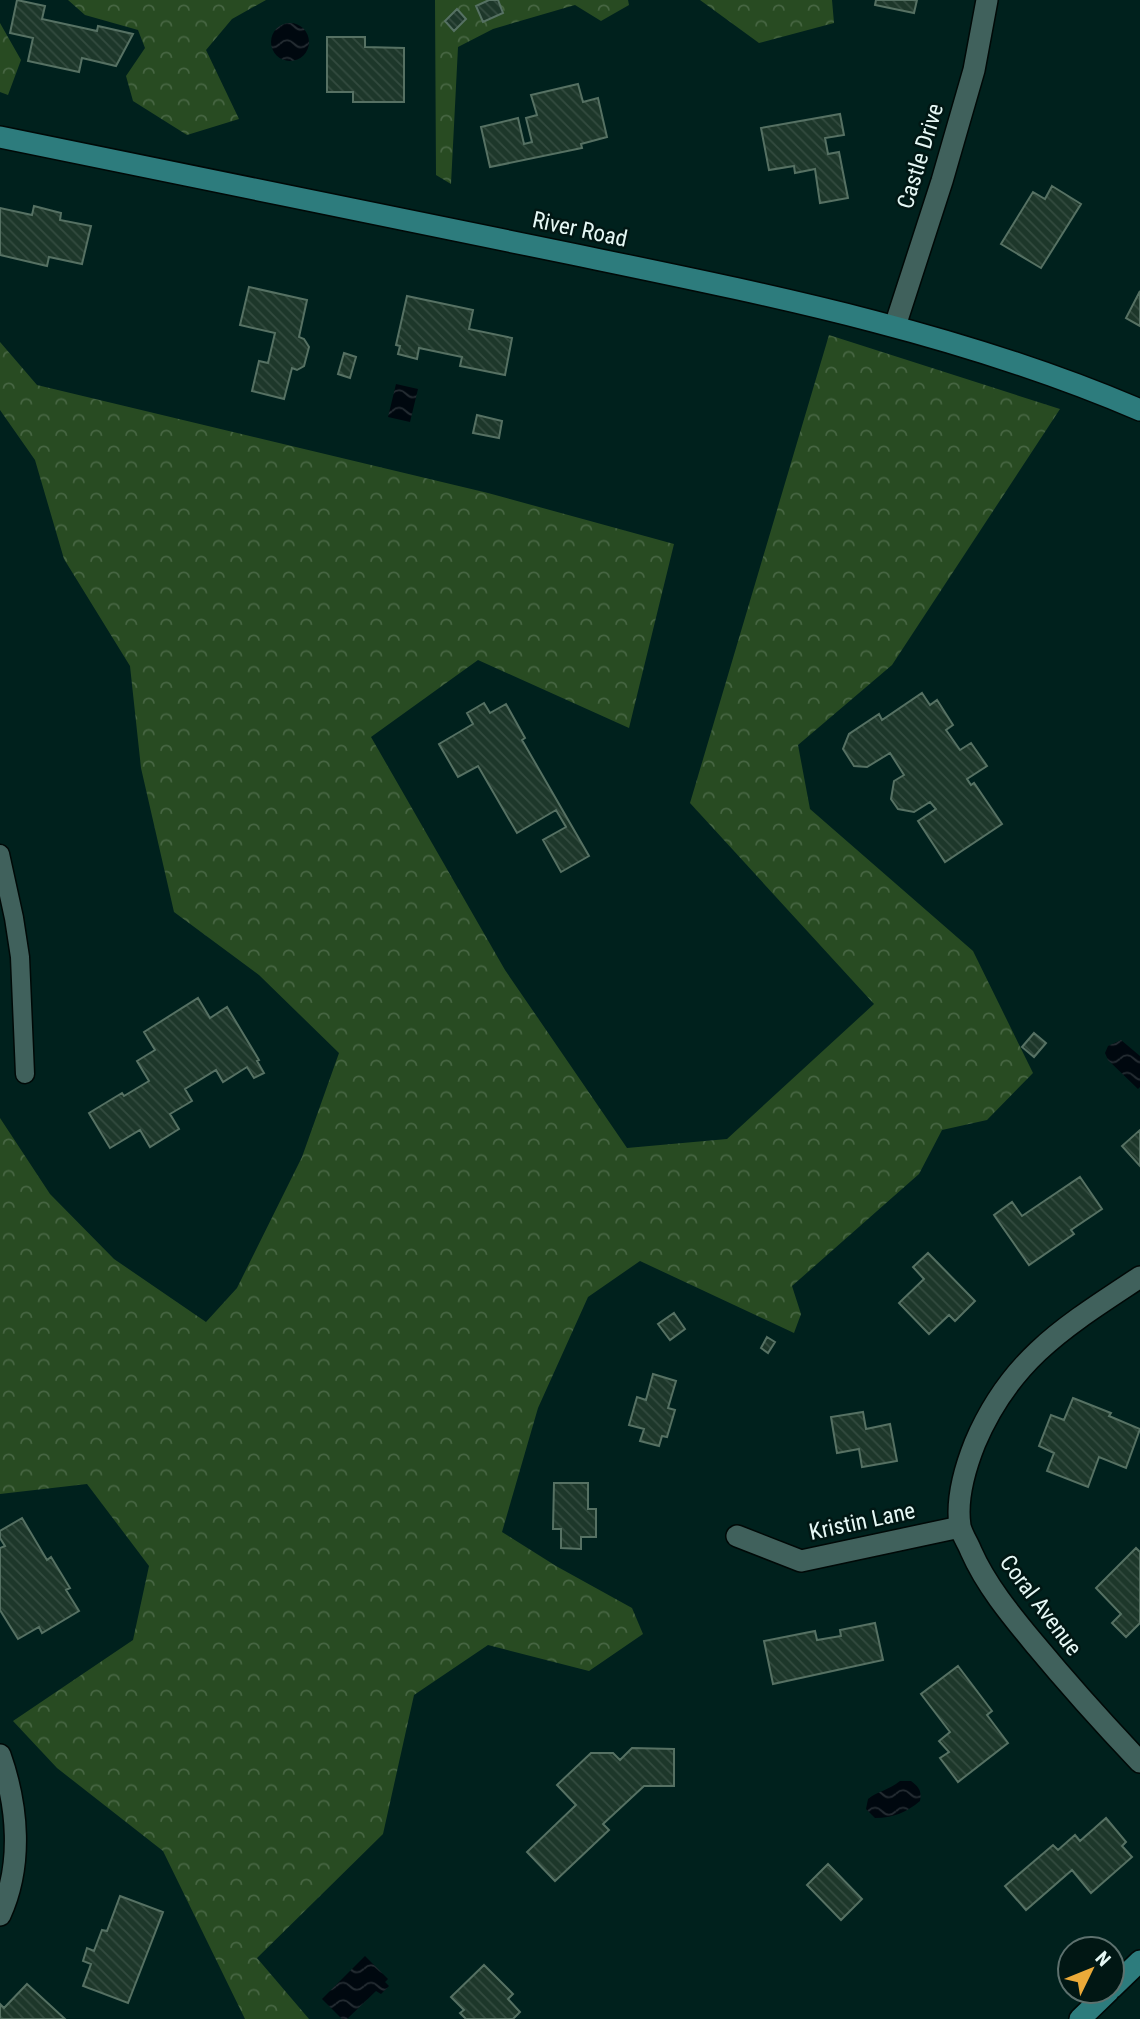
<svg xmlns="http://www.w3.org/2000/svg" width="1140" height="2019" viewBox="0 0 1140 2019" font-family="'Roboto Condensed',sans-serif">
	<style>
		.forest { fill: url(#forest-crowns) }
		.water { fill: url(#water-waves) }
		.building { fill: url(#building-back-hatch); stroke: #567163; stroke-width: 2 }
		.lines { fill: none; stroke-linecap: round; stroke-linejoin: round }
		.lane-casing { stroke: #000907; stroke-width: 21 }
		.street-casing { stroke: #000907; stroke-width: 24 }
		.secondary-casing { stroke: #000907; stroke-width: 24 }
		.lane { stroke: #40615c; stroke-width: 18 }
		.street { stroke: #40615c; stroke-width: 21 }
		.secondary { stroke: #2d7c7d; stroke-width: 21 }
		.labels { text-anchor: middle; stroke-width: 5; stroke-linejoin: round; paint-order: stroke }
		.street-label { font-size: 23px; fill: #e6f8f5; stroke: #011714 }
	</style>
	<defs>
		<pattern id="forest-crowns" width="20" height="18" patternUnits="userSpaceOnUse" patternTransform="scale(1.75)"><rect width="20" height="18" fill="#284b22"/><path d="M2 6a3 3 0 1 1 6 0M12 15a3 3 0 1 1 6 0" fill="none" stroke="#476643"/></pattern>
		<pattern id="water-waves" width="16" height="10" patternUnits="userSpaceOnUse" patternTransform="scale(1.75)"><rect width="16" height="10" fill="#00080f"/><path d="M0 5q4-4 8 0t8 0" fill="none" stroke="#252d33"/></pattern>
		<pattern id="building-back-hatch" width="6" height="6" patternUnits="userSpaceOnUse" patternTransform="scale(1.75)"><rect width="6" height="6" fill="#1d372a"/><path d="M-1 5l2 2M0 0l6 6M5-1l2 2" fill="none" stroke="#334b3f"/></pattern>
	</defs>
	<rect width="100%" height="100%" fill="#00211d"/>
	<path class="forest" d="M 68,0 L 266,0 L 232,19 L 206,50 L 239,119 L 187,135 L 133,101 L 126,76 L 145,48 L 138,30 L 85,15 Z
		M 435,0 L 628,0 L 629,5 L 601,21 L 575,5 L 493,29 L 458,47 L 451,184 L 436,175 Z
		M 700,0 L 832,0 L 834,23 L 759,43 Z
		M 0,23 L 21,60 L 8,95 L 0,92 Z
		M 829,335 L 1060,409 L 892,665 L 798,745 L 810,809 L 973,951 L 1033,1073 L 987,1120 L 942,1130 L 919,1174 L 792,1286 L 801,1314 L 794,1333 L 640,1261 L 588,1297 L 538,1408 L 502,1532 L 556,1566 L 632,1608 L 643,1634 L 589,1671 L 488,1645 L 414,1695 L 383,1834 L 257,1958 L 309,2019 L 245,2019 L 163,1851 L 57,1768 L 13,1721 L 133,1640 L 149,1566 L 87,1484 L 0,1494 L 0,1118 L 50,1194 L 114,1259 L 206,1322 L 237,1288 L 302,1157 L 339,1053 L 259,975 L 174,912 L 141,768 L 130,666 L 64,559 L 35,460 L 0,410 L 0,342 L 37,385 L 488,493 L 674,544 L 629,728 L 478,660 L 371,737 L 505,970 L 627,1148 L 727,1139 L 874,1004 L 690,803 Z"/>
	<path class="water" d="M271 42a19 19 0 1 1 38 0a19 19 0 1 1-38 0Z
		M 396,384 L 418,389 L 410,422 L 388,417 Z
		M 1121,1040 L 1140,1056 L 1140,1087 L 1138,1089 L 1108,1060 L 1105,1053 L 1108,1046 Z
		M 900,1781 L 911,1781 C 919,1787 922,1791 920,1801 C 907,1812 893,1818 875,1818 L 866,1809 L 868,1799 C 878,1791 889,1790 900,1781 Z
		M 365,1956 L 388,1979 L 385,1982 L 389,1986 L 381,1994 L 376,1991 L 347,2019 L 342,2019 L 322,1999 Z"/>
	<path class="building" d="M 17,0 L 45,6 L 42,19 L 97,31 L 98,26 L 133,34 L 116,66 L 82,58 L 79,72 L 28,61 L 33,38 L 10,33 Z
		M 489,0 L 498,0 L 503,13 L 483,22 L 476,6 Z
		M 876,0 L 917,0 L 914,13 L 875,5 Z
		M 457,9 L 466,19 L 454,31 L 445,21 Z
		M 327,37 L 365,37 L 365,47 L 404,48 L 404,102 L 353,102 L 353,92 L 327,92 Z
		M 578,84 L 583,102 L 598,98 L 607,137 L 581,144 L 582,148 L 490,167 L 481,127 L 518,118 L 524,144 L 532,142 L 526,118 L 537,115 L 531,95 Z
		M 840,114 L 844,135 L 825,138 L 828,154 L 839,152 L 848,198 L 820,203 L 815,169 L 795,173 L 794,166 L 769,170 L 761,128 Z
		M 1052,186 L 1081,204 L 1041,268 L 1001,244 L 1033,192 L 1045,199 Z
		M 34,206 L 61,213 L 60,220 L 91,226 L 82,264 L 49,257 L 47,266 L 0,255 L 0,208 L 32,215 Z
		M 249,287 L 307,300 L 299,337 L 304,339 L 309,347 L 304,366 L 297,370 L 292,368 L 284,399 L 252,391 L 259,361 L 268,363 L 275,333 L 240,325 Z
		M 1140,291 L 1140,326 L 1126,318 Z
		M 407,296 L 473,310 L 469,329 L 512,338 L 505,375 L 460,366 L 462,357 L 419,348 L 417,359 L 398,354 L 400,346 L 396,345 Z
		M 344,353 L 356,357 L 350,378 L 338,374 Z
		M 477,415 L 502,421 L 499,438 L 473,433 Z
		M 922,693 L 930,705 L 937,700 L 953,725 L 946,730 L 960,750 L 971,743 L 987,766 L 967,779 L 971,785 L 974,783 L 1002,824 L 945,862 L 918,821 L 936,809 L 930,802 L 914,812 L 898,809 L 891,799 L 894,781 L 904,775 L 890,753 L 867,767 L 854,766 L 843,749 L 849,734 L 879,714 L 882,720 Z
		M 484,703 L 490,713 L 506,704 L 525,738 L 522,740 L 589,856 L 561,872 L 543,840 L 566,827 L 556,810 L 517,833 L 478,766 L 458,777 L 439,744 L 473,724 L 467,713 Z
		M 198,998 L 210,1018 L 227,1007 L 259,1060 L 257,1061 L 264,1073 L 254,1078 L 247,1067 L 223,1082 L 216,1070 L 185,1089 L 192,1101 L 170,1114 L 179,1129 L 150,1147 L 140,1130 L 110,1148 L 89,1113 L 122,1093 L 124,1096 L 149,1081 L 137,1061 L 155,1050 L 144,1032 Z
		M 1034,1033 L 1046,1043 L 1034,1057 L 1022,1047 Z
		M 1140,1130 L 1140,1166 L 1122,1146 Z
		M 1080,1177 L 1102,1209 L 1071,1230 L 1074,1234 L 1029,1265 L 994,1215 L 1012,1202 L 1022,1216 Z
		M 928,1253 L 975,1301 L 955,1321 L 949,1315 L 929,1334 L 899,1303 L 924,1279 L 913,1267 Z
		M 674,1313 L 685,1329 L 670,1340 L 658,1324 Z
		M 767,1337 L 775,1342 L 768,1353 L 761,1348 Z
		M 653,1374 L 676,1381 L 668,1408 L 675,1410 L 667,1437 L 662,1436 L 659,1446 L 640,1441 L 644,1429 L 629,1425 L 637,1397 L 646,1400 Z
		M 1073,1398 L 1111,1413 L 1109,1416 L 1140,1429 L 1126,1468 L 1099,1457 L 1088,1487 L 1047,1471 L 1054,1453 L 1039,1446 L 1051,1415 L 1064,1420 Z
		M 863,1412 L 866,1429 L 890,1424 L 897,1461 L 862,1467 L 859,1449 L 837,1453 L 831,1417 Z
		M 554,1483 L 588,1483 L 588,1509 L 596,1509 L 596,1537 L 581,1537 L 581,1549 L 561,1548 L 561,1529 L 553,1529 Z
		M 22,1518 L 47,1560 L 51,1557 L 70,1588 L 66,1590 L 79,1611 L 42,1633 L 39,1627 L 18,1639 L 0,1610 L 0,1548 L 5,1546 L 0,1538 L 0,1531 Z
		M 1136,1548 L 1140,1552 L 1140,1623 L 1126,1637 L 1112,1623 L 1121,1614 L 1096,1588 Z
		M 875,1623 L 883,1660 L 773,1684 L 764,1641 L 815,1631 L 817,1640 L 841,1636 L 840,1630 Z
		M 958,1666 L 992,1711 L 987,1715 L 1008,1743 L 958,1782 L 940,1758 L 949,1752 L 939,1741 L 950,1732 L 921,1694 Z
		M 632,1748 L 674,1749 L 674,1786 L 644,1786 L 603,1824 L 609,1830 L 555,1881 L 527,1852 L 576,1805 L 557,1785 L 591,1753 L 613,1753 L 620,1760 Z
		M 1106,1818 L 1126,1842 L 1122,1846 L 1132,1857 L 1091,1893 L 1072,1870 L 1026,1910 L 1005,1886 L 1053,1845 L 1058,1850 L 1075,1835 L 1080,1841 Z
		M 828,1864 L 862,1899 L 841,1920 L 807,1885 Z
		M 120,1896 L 163,1912 L 128,2003 L 83,1986 L 91,1964 L 83,1961 L 87,1948 L 94,1951 L 102,1930 L 107,1931 Z
		M 484,1965 L 513,1994 L 508,1999 L 520,2012 L 513,2019 L 466,2019 L 460,2013 L 464,2010 L 451,1997 Z
		M 27,1984 L 65,2019 L 0,2019 L 0,2004 L 4,2008 Z"/>
	<g class="lines">
		<defs>
			<path id="lane" d="M 0,854 L 14,918 L 20,957 L 25,1074"/>
			<path id="street" d="M 895,326 L 942,181 L 974,70 L 987,0
				M 1140,1277 C 1066,1326 1011,1358 975,1443 C 965,1468 956,1499 960,1526 C 962,1535 968,1543 971,1551 C 986,1585 1010,1614 1034,1643 C 1068,1684 1103,1723 1140,1762
				M 737,1536 L 801,1561 L 960,1527
				M 0,1755 C 18,1806 23,1865 0,1915"/>
			<path id="secondary" d="M 0,137 C 191,176 381,215 572,254 C 765,294 958,332 1140,410
				M 1112,1988 L 1140,1961
				M 1080,2019 L 1109,1991"/>
		</defs>
		<use href="#lane" class="lane-casing"/>
		<use href="#street" class="street-casing"/>
		<use href="#secondary" class="secondary-casing"/>
		<use href="#lane" class="lane"/>
		<use href="#street" class="street"/>
		<use href="#secondary" class="secondary"/>
	</g>
	<g class="labels">
		<g class="street-label">
			<text transform="translate(920 156) rotate(-73)" y="8">Castle Drive</text>
			<text transform="translate(580 229) rotate(12)" y="8">River Road</text>
			<text transform="translate(862 1521) rotate(-12)" y="8">Kristin Lane</text>
			<text transform="translate(1041 1605) rotate(53)" y="8">Coral Avenue</text>
		</g>
	</g>
	<g transform="translate(1091 1970) rotate(47)"><circle r="33" fill="#011714" stroke="#5d716e" stroke-width="2"/>
	<path d="M0-5L12 26L0 18L-12 26Z" fill="#ebaa39"/>
	<text y="-10" font-size="19" font-weight="bold" text-anchor="middle" fill="#e6f8f5">N</text>
	</g>
</svg>
